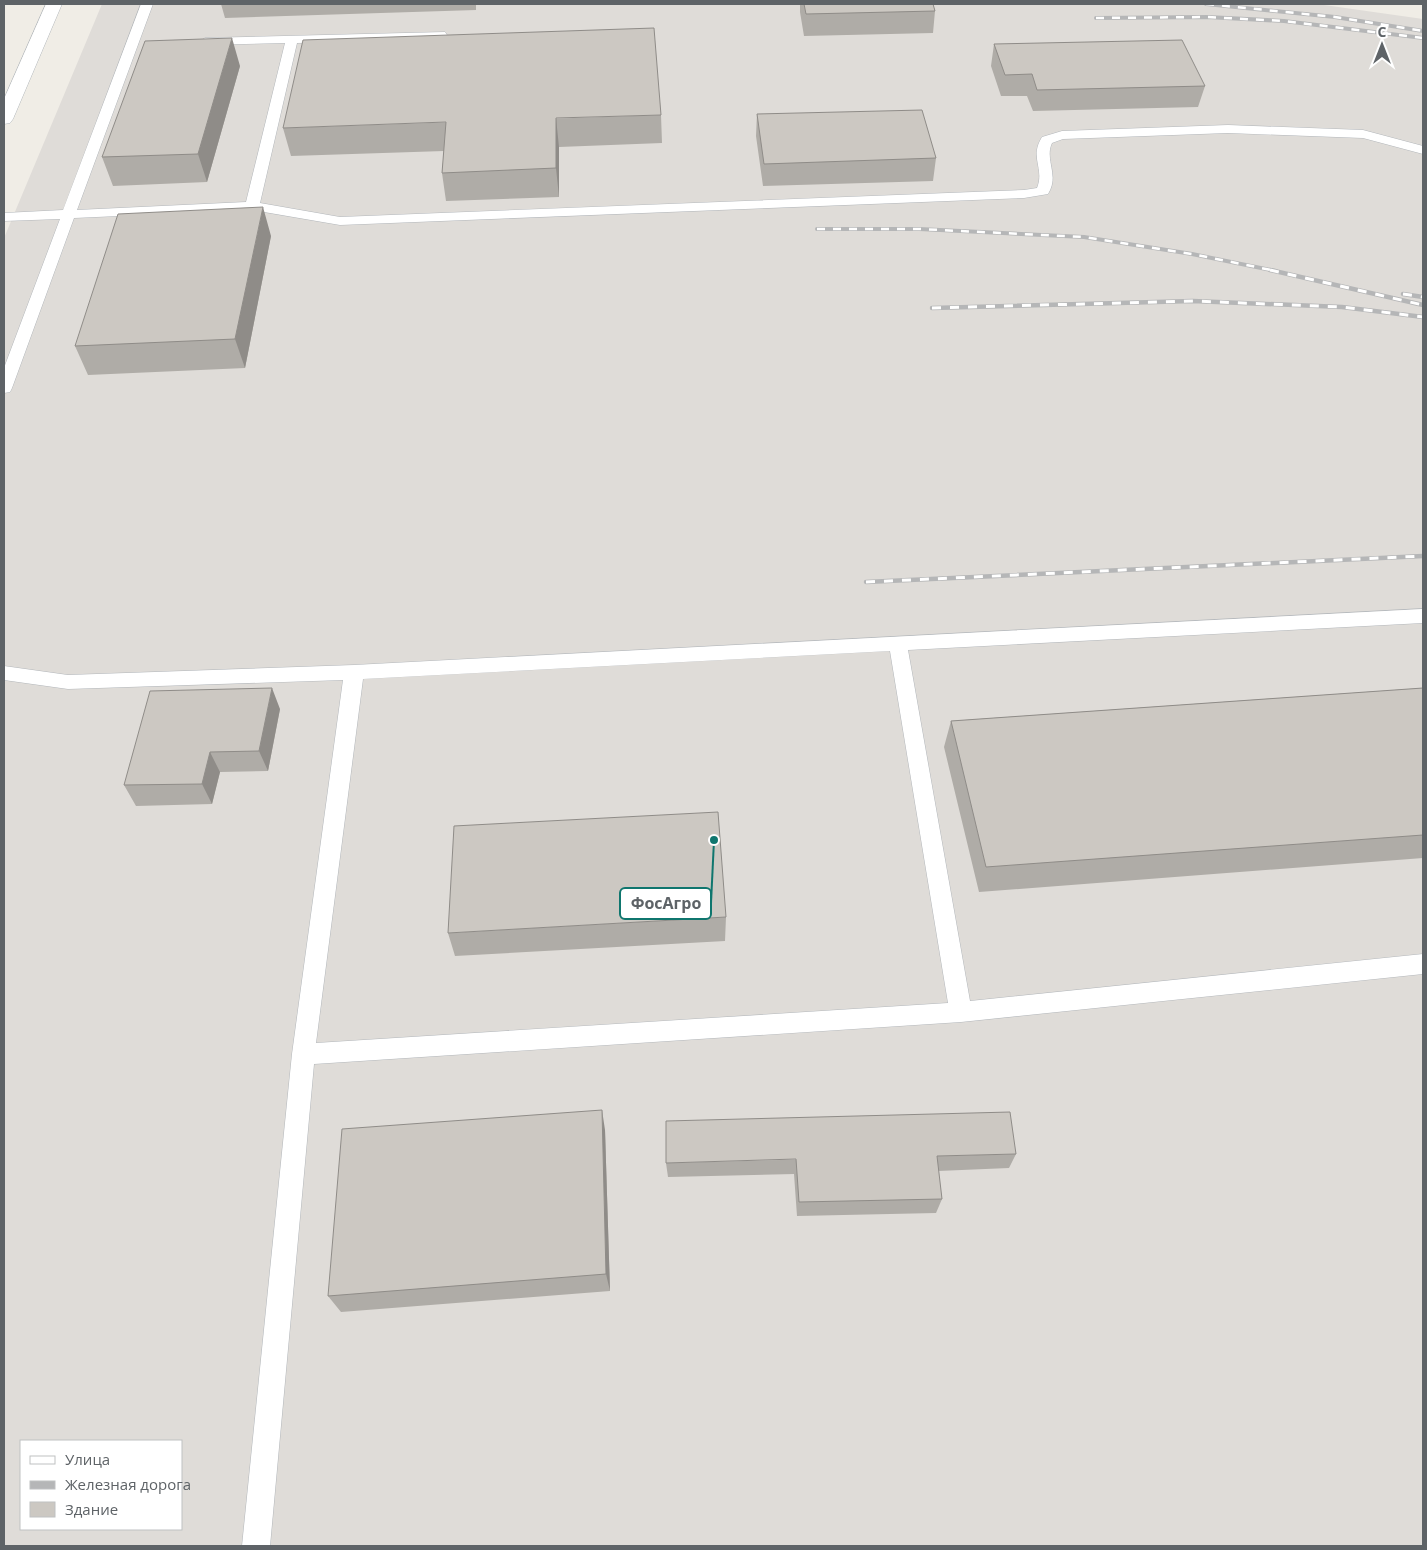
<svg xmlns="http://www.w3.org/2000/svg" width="1427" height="1550" viewBox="0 0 1427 1550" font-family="'Open Sans',sans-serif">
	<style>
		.industrial { fill: #dfdcd8; fill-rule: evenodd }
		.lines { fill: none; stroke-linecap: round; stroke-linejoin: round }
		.service-casing { stroke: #b3b7bb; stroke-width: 1 }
		.secondary-casing { stroke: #b2b7bb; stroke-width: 1 }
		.service { fill: #fff; fill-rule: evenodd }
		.secondary { fill: #fff; fill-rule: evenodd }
		.rail-far1-casing { stroke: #b5b6b7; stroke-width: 4 }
		.rail-casing { stroke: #b5b6b7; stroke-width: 4.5 }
		.rail-far1 { stroke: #fff; stroke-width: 2.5; stroke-dasharray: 8; stroke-linecap: butt }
		.rail { stroke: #fff; stroke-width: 3; stroke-dasharray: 9; stroke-linecap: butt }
		.wall { fill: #afaca7 }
		.shaded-wall { fill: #8f8c88 }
		.building { fill: #ccc8c2; stroke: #8f8c88 }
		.leader { fill: none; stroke: #0f766e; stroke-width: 2 }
		.callout-dot { fill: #0f766e; stroke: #fff; stroke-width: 2 }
		.callout { fill: #fff; stroke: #0f766e; stroke-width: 2 }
		.callout-label { font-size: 16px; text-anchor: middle; font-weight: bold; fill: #5e6367 }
	</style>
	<rect width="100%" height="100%" fill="#f0ede6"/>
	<path class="industrial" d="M 102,4 L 1317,4 L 1423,19 L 1423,1546 L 4,1546 L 4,238 ZM 21,1441 L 181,1441 L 181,1529 L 21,1529 Z"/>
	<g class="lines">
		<defs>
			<path id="service" d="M 141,4 L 153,4 L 77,210 L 246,202 L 285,43 L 201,45 L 199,42 L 205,38 L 445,32 L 447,35 L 445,38 L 441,39 L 297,43 L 260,203 L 340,217 L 1024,190 L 1037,188 C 1045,168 1029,158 1042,137 L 1062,131 L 1228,125 L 1363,130 L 1423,146 L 1423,154 L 1363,138 L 1228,133 L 1063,139 L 1052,143 C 1044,160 1060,175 1048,194 L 1024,198 L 340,225 L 252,210 L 74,218 L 12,388 L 10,392 L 4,393 L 4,368 L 60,219 L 4,221 L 4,213 L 63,210 Z
				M 1423,609 L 1423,623 L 908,650 L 970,1001 L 1423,954 L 1423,974 L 961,1022 L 314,1064 L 270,1546 L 242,1546 L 292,1054 L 343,680 L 68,689 L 4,680 L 4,666 L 68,675 L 354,665 ZM 890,651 L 948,1003 L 316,1043 L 363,679 Z"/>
			<path id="secondary" d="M 46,4 L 62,4 L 13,119 L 10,123 L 4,124 L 4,99 Z"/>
		</defs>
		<use href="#service" class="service-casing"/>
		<use href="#secondary" class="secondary-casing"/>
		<use href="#service" class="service"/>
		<use href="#secondary" class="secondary"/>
		<defs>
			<path id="rail-far1" d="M 1206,4 L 1335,17 L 1423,31
				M 1096,18 L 1207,17 L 1284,21 L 1423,38
				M 817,229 L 919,229 L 1084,237 L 1192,254 L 1276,271"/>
			<path id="rail" d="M 1270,270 L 1423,305
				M 1403,294 L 1423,297
				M 932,308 L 1193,301 L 1342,307 L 1423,317
				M 866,582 L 1423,556"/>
		</defs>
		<use href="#rail-far1" class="rail-far1-casing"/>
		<use href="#rail" class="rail-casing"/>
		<use href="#rail-far1" class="rail-far1"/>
		<use href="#rail" class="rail"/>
	</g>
	<path class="wall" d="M 221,4 L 476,4 L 476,10 L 225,18 Z
		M 800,4 L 933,4 L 935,11 L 933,33 L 804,36 L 800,12 Z
		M 994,44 L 1205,86 L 1198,107 L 1033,111 L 1027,96 L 1001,96 L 991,66 Z
		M 240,66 L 207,182 L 113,186 L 102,157 Z
		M 757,114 L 936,158 L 933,181 L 763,186 L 756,136 Z
		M 661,115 L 662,143 L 559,147 L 559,197 L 446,201 L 442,173 L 444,151 L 291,156 L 283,128 Z
		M 271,236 L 245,368 L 88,375 L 75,346 Z
		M 1423,688 L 1423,858 L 979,892 L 944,747 L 951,721 Z
		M 280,709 L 268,771 L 220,772 L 212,804 L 136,806 L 124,785 Z
		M 726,917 L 725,941 L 455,956 L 448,933 Z
		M 605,1130 L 610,1291 L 341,1312 L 328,1296 Z
		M 1016,1154 L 1009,1168 L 938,1171 L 942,1199 L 936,1213 L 797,1216 L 794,1174 L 668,1177 L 666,1163 Z"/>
	<path class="shaded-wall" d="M 232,38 L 240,66 L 207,182 L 198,154 Z
		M 556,118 L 559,147 L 559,197 L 556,168 Z
		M 263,207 L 271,236 L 245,368 L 235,339 Z
		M 272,688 L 280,709 L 268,771 L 259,751 Z
		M 210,752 L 220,772 L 212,804 L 202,784 Z
		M 602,1110 L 605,1130 L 610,1291 L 606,1274 Z"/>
	<path class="building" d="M 804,4 L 933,4 L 935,11 L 806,14 Z
		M 654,28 L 661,115 L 556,118 L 556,168 L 442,173 L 446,122 L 283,128 L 303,40 Z
		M 232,38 L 198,154 L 102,157 L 145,41 Z
		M 1182,40 L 1205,86 L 1037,90 L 1032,74 L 1005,75 L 994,44 Z
		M 922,110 L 936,158 L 764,164 L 757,114 Z
		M 263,207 L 235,339 L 75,346 L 118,214 Z
		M 272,688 L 259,751 L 210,752 L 202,784 L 124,785 L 150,691 Z
		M 1423,688 L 1423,835 L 986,867 L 951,721 Z
		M 718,812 L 726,917 L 448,933 L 454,826 Z
		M 602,1110 L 606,1274 L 328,1296 L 342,1129 Z
		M 1010,1112 L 1016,1154 L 937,1156 L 942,1199 L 799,1202 L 796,1159 L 666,1163 L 666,1121 Z"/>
	<path class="leader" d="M714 840L711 903"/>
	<circle class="callout-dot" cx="714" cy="840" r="5"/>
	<rect class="callout" x="620" y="888" width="91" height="31" rx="5"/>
	<g class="callout-label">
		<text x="666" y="909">ФосАгро</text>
	</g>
	<rect width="1427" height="1550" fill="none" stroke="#5e6367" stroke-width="10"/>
	<rect x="20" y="1440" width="162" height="90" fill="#ffffff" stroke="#bfc1c2"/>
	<rect x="30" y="1456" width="25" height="8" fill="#ffffff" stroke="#bfc1c2"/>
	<text x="65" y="1465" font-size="15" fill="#5e6367">Улица</text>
	<rect x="30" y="1481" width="25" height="8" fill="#b5b6b7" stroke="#bfc1c2"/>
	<text x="65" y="1490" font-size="15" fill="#5e6367">Железная дорога</text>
	<rect x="30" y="1502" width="25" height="15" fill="#ccc8c2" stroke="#bfc1c2"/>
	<text x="65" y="1515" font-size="15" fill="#5e6367">Здание</text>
	<g transform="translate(1382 45)" stroke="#ffffff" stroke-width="4" paint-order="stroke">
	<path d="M0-4L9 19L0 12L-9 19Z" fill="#5e6367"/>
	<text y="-8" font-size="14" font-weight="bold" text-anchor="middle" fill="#5e6367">С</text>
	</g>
</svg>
